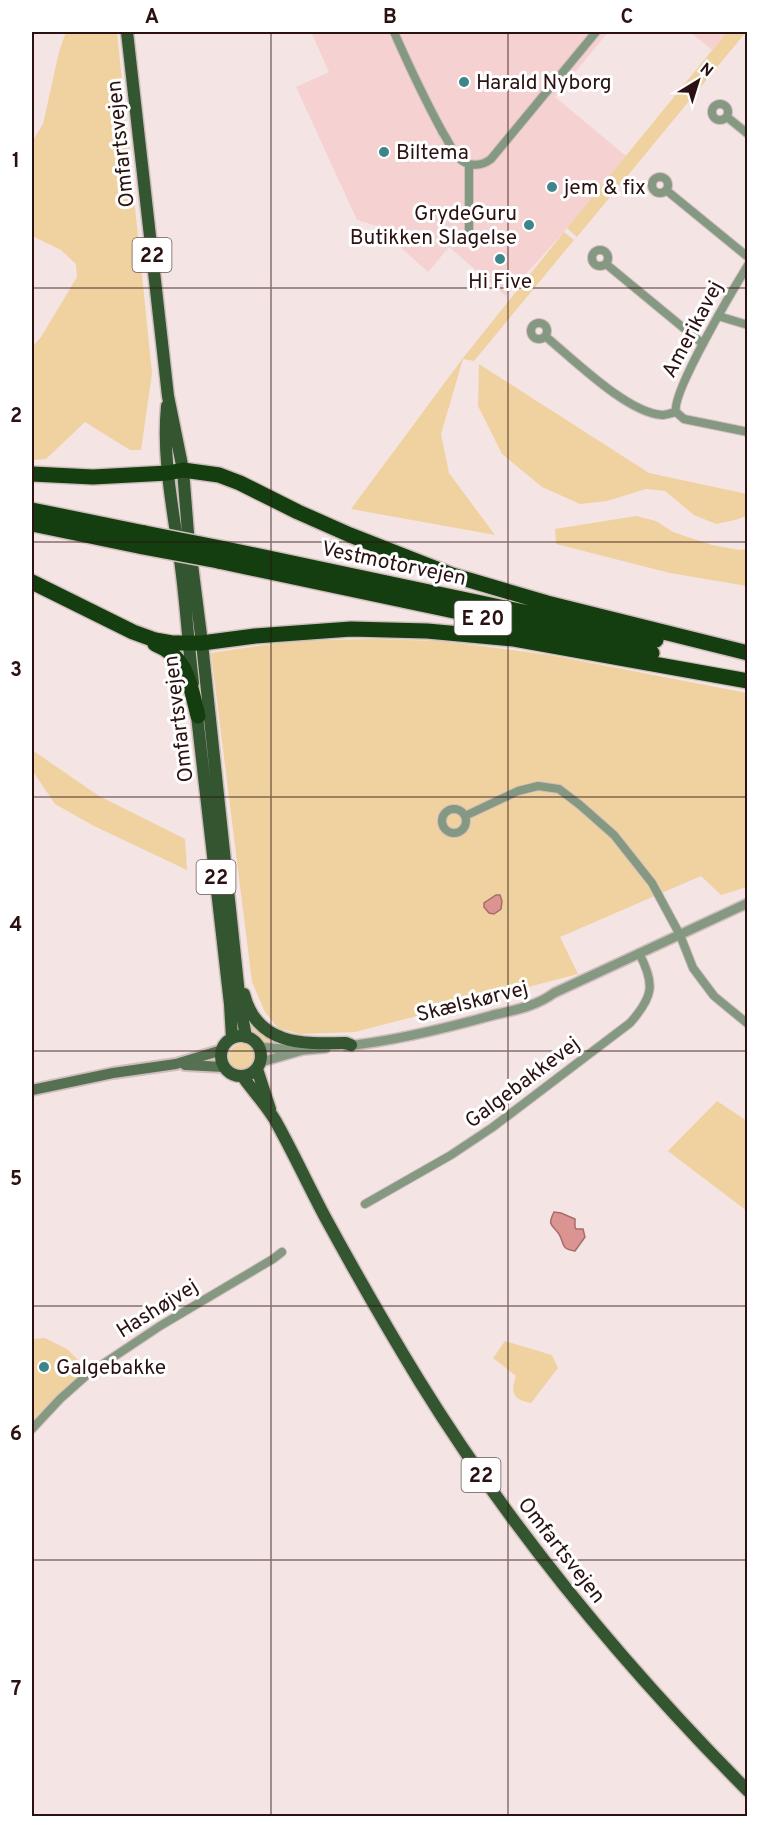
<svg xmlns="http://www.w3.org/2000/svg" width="779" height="1848" viewBox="0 0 779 1848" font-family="Overpass,sans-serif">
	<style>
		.built { fill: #f5d2d1 }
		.green { fill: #efd29f }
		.water { fill: #dc9492; stroke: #a76d6b; stroke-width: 1.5 }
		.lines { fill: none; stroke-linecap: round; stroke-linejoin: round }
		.minor-casing { stroke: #d0bebd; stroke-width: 10 }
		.tertiary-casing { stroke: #d0bebd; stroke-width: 12 }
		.secondary-casing { stroke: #d0bebd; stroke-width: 14 }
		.primary-casing { stroke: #d0bebd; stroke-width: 15 }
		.motorway-casing { stroke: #d0bebd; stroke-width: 18 }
		.minor { stroke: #849882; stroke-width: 8 }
		.tertiary { stroke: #849882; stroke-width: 9 }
		.secondary { stroke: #557151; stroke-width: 10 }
		.primary { stroke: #33552f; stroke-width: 12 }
		.motorway { stroke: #143e0f; stroke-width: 15 }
		.motorway-bridge-casing { stroke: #d0bebd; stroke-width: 18; stroke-linecap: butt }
		.motorway-bridge { stroke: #143e0f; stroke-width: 15 }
		.grid { fill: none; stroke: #2b1111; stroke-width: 1.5; stroke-opacity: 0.55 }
		.poi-dot { fill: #3d858a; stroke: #fff; stroke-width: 2 }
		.labels { text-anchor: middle; stroke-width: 6; stroke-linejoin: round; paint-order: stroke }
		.shield { fill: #fff; stroke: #6b5858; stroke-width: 1.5 }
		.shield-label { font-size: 20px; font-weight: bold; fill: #2b1111 }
		.poi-label { font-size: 21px; fill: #2b1111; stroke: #fff; text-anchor: start }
		.street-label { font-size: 21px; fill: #2b1111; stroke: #fff }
		.neatline { fill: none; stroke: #2b1111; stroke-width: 2 }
		.grid-label { font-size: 20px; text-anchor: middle; font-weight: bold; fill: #2b1111 }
	</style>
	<rect width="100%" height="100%" fill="#f4e4e3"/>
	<path class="built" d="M 314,32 L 608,32 L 555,97 L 626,156 L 564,232 L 506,296 L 449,247 L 428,272 L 377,226 L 357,220 L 296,87 L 329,72 L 312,34 Z
		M 690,32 L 727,32 L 712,50 Z"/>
	<path class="green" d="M 66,32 L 117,32 L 152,373 L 141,450 L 130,450 L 85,422 L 46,459 L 32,460 L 32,347 L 41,337 L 77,277 L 76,264 L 61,250 L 32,236 L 32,142 L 43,124 L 59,52 Z
		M 727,32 L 746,32 L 577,237 L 567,228 Z
		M 564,232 L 574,240 L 474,361 L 463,359 L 441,434 L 449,473 L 495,535 L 351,509 L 463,358 Z
		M 479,364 L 649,473 L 747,494 L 747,516 L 735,520 L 716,524 L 694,515 L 665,491 L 646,489 L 607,501 L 580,504 L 542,487 L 502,454 L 478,406 Z
		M 636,516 L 656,521 L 673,532 L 712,545 L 739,550 L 747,549 L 747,586 L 670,573 L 556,544 L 555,529 Z
		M 371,639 L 441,641 L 550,655 L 747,693 L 747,887 L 721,895 L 701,876 L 560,937 L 578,974 L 355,1032 L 300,1034 L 278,1028 L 265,1012 L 252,982 L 211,653 L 292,641 Z
		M 32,750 L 99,796 L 185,839 L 187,870 L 94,826 L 55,804 L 32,770 Z
		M 245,1007 L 288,1047 L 269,1046 L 251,1031 Z
		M229 1057a13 13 0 1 1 26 0a13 13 0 1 1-26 0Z
		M 717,1101 L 747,1121 L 747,1211 L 668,1151 Z
		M 45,1338 L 67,1349 L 88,1370 L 32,1424 L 32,1339 Z
		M 505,1341 L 552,1355 L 558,1368 L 531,1403 C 513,1400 510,1393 516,1376 L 493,1358 Z"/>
	<path class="water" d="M 496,895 L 500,895 L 502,901 L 501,909 L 494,914 L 489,913 L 484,907 L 484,903 Z
		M 554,1212 L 561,1213 L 575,1219 L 575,1227 L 576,1229 L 583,1229 L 585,1237 L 575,1251 C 560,1249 565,1244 559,1234 C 552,1224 547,1226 554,1212 Z"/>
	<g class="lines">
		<defs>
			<path id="minor" d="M 394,32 C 409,66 425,100 443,133 C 448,140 452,151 458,157 C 467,167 481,167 491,159 L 596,32
				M712 112a8 8 0 1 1 16 0a8 8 0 1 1-16 0Z
				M 727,117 L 748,134
				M 469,164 L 469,230
				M652 185a8 8 0 1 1 16 0a8 8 0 1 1-16 0Z
				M 666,190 L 748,257
				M592 258a8 8 0 1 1 16 0a8 8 0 1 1-16 0Z
				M 606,264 L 703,344
				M 718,316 L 748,325
				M531 331a8 8 0 1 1 16 0a8 8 0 1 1-16 0Z
				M 545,336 C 572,358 627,413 662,415 C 666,415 671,413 676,412
				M 676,412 C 671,393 734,288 748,265
				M 676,412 L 684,419 L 748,432
				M442 821a12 12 0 1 1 24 0a12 12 0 1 1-24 0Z
				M 465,816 L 518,791 L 538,786 L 559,789 L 580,805 L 614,835 L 652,883 L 680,935 L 693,968 L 714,996 L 748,1024
				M 365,1204 L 451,1155 L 493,1127 L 630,1023 C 654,996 655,984 639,953
				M 32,1429 L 60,1399 L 88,1374 L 160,1326 L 273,1259 L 282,1252"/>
			<path id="tertiary" d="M 346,1046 C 395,1041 443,1029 490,1016 C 514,1010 535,1007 554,993 L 748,903
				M 259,1047 L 295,1050
				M 261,1062 L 303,1050 L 326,1048"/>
			<path id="secondary" d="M 185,1065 L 224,1067
				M 32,1090 L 113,1073 L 176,1064 L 222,1050"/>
			<path id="primary" d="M 127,32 L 168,396 L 183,470 L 188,533 L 202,643 L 240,1004 L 246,1037
				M 167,406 C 162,458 173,509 180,560 C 186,601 188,643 193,683
				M 196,707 L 230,1004 L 232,1038
				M 244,994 C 257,1046 304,1044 346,1043 L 351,1045
				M221 1056a20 20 0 1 1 40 0a20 20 0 1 1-40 0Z
				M 257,1069 L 270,1109
				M 243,1077 C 253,1091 266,1105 275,1120 C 293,1152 308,1185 325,1217 C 355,1272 387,1328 420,1382 C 512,1531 624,1666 748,1791"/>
			<path id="motorway" d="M 32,474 L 93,477 L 168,473 L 183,470 L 219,475 L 240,483 L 298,512 L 350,535 L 452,575 L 547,603 L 748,653
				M 32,510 L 145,533
				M 32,524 L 143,547
				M 221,548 L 656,640
				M 218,561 L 652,653
				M 32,582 L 133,632 L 155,640 L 172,643 L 202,643 L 255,636 L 351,629 L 427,631 L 514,639 L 748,681
				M 155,644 C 188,657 190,685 198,716"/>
		</defs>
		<use href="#minor" class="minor-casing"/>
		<use href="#tertiary" class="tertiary-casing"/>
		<use href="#secondary" class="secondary-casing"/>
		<use href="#primary" class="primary-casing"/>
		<use href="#motorway" class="motorway-casing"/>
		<use href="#minor" class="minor"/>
		<use href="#tertiary" class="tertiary"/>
		<use href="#secondary" class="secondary"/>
		<use href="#primary" class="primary"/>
		<use href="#motorway" class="motorway"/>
		<defs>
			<path id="motorway-bridge" d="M 145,533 L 221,548
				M 143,547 L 218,561"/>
		</defs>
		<use href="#motorway-bridge" class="motorway-bridge-casing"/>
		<use href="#motorway-bridge" class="motorway-bridge"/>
	</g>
	<path class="grid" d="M 271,32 L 271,1816M 508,32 L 508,1816M 32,288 L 748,288M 32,542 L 748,542M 32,797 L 748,797M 32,1051 L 748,1051M 32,1306 L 748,1306M 32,1560 L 748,1560"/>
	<g class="poi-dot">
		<circle cx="464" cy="82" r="6"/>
		<circle cx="384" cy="152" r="6"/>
		<circle cx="552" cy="187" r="6"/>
		<circle cx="529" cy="225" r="6"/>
		<circle cx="500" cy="259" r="6"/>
		<circle cx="44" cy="1367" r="6"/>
	</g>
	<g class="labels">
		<g class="shield">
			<rect x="132.5" y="238" width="39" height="34" rx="4.5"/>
			<rect x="454.5" y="601" width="57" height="34" rx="4.5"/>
			<rect x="196.5" y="860" width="39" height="34" rx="4.5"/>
			<rect x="461.5" y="1458" width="39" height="34" rx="4.5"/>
		</g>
		<g class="shield-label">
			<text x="152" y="262">22</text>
			<text x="483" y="625">E 20</text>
			<text x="216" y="884">22</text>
			<text x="481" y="1482">22</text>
		</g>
		<g class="poi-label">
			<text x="476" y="89">Harald Nyborg</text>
			<text x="396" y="159">Biltema</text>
			<text x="564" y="194">jem &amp; fix</text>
			<text x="517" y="220" text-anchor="end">GrydeGuru<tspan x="517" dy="24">Butikken Slagelse</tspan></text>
			<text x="500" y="288" text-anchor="middle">Hi Five</text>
			<text x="56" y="1374">Galgebakke</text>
		</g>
		<g class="street-label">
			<text transform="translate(120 144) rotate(-96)" y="7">Omfartsvejen</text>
			<text transform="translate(692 329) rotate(-62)" y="7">Amerikavej</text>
			<text transform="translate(394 563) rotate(12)" y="7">Vestmotorvejen</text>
			<text transform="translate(178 719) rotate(-97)" y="7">Omfartsvejen</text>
			<text transform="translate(472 1001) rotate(-14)" y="7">Skælskørvej</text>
			<text transform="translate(522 1082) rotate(-37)" y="7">Galgebakkevej</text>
			<text transform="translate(157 1308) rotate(-32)" y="7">Hashøjvej</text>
			<text transform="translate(562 1550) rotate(52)" y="7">Omfartsvejen</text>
		</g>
	</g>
	<rect width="779" height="1848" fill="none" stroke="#ffffff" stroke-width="66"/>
	<g transform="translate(698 81) rotate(38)" stroke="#ffffff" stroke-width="4.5" paint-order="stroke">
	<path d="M0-4.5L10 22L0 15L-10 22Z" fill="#2b1111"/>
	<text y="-9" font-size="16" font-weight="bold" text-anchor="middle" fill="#2b1111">N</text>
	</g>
	<rect x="33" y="33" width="713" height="1782" class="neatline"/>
	<g class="grid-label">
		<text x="152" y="23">A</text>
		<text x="390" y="23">B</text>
		<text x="627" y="23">C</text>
		<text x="16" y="167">1</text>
		<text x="16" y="422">2</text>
		<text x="16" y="676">3</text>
		<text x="16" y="931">4</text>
		<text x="16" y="1185">5</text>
		<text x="16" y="1440">6</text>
		<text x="16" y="1695">7</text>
	</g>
</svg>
